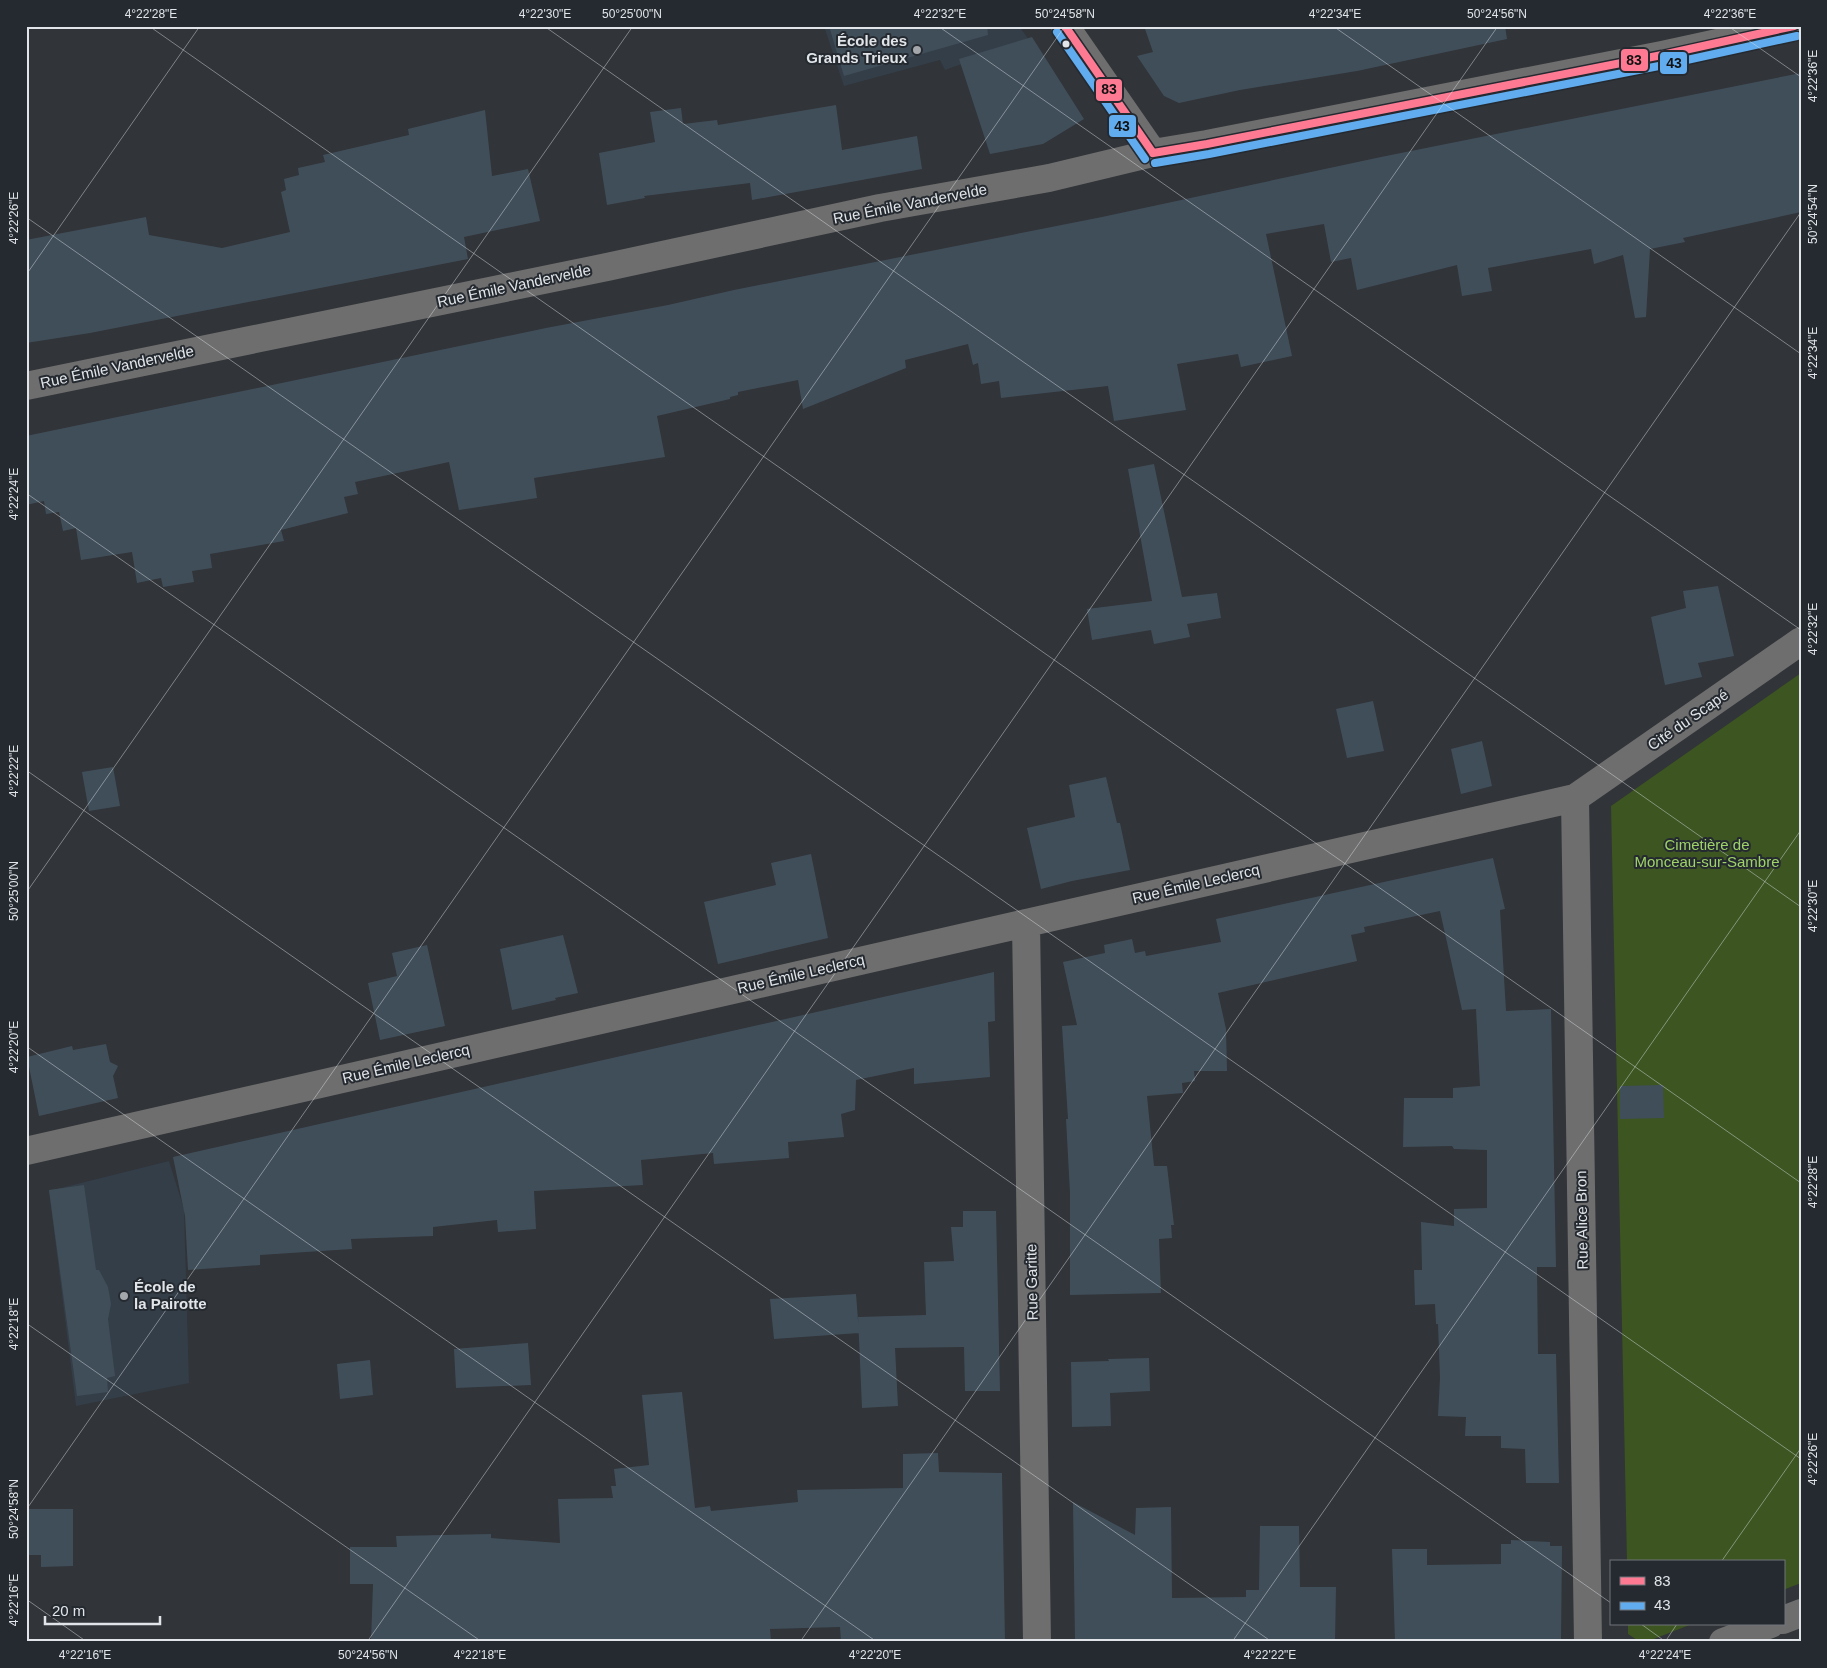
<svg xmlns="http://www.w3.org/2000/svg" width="1827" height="1668" viewBox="0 0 1827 1668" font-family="Arial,sans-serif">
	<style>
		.built { fill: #343e48 }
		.green { fill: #3c5521 }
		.building { fill: #404e5a }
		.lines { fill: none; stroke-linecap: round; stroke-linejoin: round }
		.minor { stroke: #6e6e6e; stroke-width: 28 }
		.bus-1-casing { stroke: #252a31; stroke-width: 11 }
		.bus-2-casing { stroke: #252a31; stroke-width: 11 }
		.bus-1 { stroke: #fe7a93; stroke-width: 8 }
		.bus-2 { stroke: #60acee; stroke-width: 8 }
		.ticks { fill: none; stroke: #e1e5e9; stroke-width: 1; stroke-opacity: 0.45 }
		.bus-dot { fill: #e1e5e9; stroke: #252a31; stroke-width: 2 }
		.poi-dot { fill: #a3a7ab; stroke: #252a31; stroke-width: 2 }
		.labels { text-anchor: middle; stroke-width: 4; stroke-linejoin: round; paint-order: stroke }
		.poi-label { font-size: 15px; font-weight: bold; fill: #e1e5e9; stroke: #252a31; text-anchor: end }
		.street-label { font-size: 15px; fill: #e1e5e9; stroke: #252a31 }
		.park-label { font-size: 15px; fill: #9fd367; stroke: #252a31 }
		.line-badge { stroke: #252a31; stroke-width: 2 }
		.pale-badge-label { font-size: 14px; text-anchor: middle; font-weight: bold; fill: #111 }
		.neatline { fill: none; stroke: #e1e5e9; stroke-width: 2 }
		.ticks-label { font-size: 12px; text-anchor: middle; fill: #e1e5e9 }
	</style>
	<rect width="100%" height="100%" fill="#313438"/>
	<path class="built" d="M 824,26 L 1019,26 L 1029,40 L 945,70 L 940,60 L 844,86 Z
		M 169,1161 L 184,1209 L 189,1383 L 76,1406 L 49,1191 Z"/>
	<path class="green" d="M 1801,673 L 1801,1583 L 1783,1590 L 1783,1562 L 1627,1562 L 1611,806 Z
		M 1628,1624 L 1692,1624 L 1646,1642 L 1640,1642 L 1628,1634 Z"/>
	<path class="building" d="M 829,26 L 987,26 L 988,35 L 844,76 Z
		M 1144,26 L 1505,26 L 1507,39 L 1357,71 L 1240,90 L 1179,103 L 1164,96 L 1137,56 L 1153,52 Z
		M 1032,37 L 1084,119 L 1043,144 L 990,154 L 959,59 Z
		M 1801,73 L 1801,212 L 1683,238 L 1685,242 L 1650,249 L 1646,317 L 1635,318 L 1623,255 L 1594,264 L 1591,249 L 1488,268 L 1492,291 L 1462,296 L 1457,265 L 1357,290 L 1351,258 L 1331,262 L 1324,224 L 1266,234 L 1292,356 L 1241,367 L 1238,354 L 1177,364 L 1186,410 L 1114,421 L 1108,386 L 1001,398 L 999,381 L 981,384 L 978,363 L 973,365 L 968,344 L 905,360 L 906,368 L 803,409 L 798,380 L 738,392 L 738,395 L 730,397 L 730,399 L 657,416 L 665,457 L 534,478 L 537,498 L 459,510 L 449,462 L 355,482 L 358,494 L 344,497 L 348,513 L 281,530 L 284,541 L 210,554 L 212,568 L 192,571 L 194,582 L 163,587 L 161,578 L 137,583 L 132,552 L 81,560 L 76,528 L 63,531 L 59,512 L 46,514 L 44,501 L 26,505 L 26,436 L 546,328 L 668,305 L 734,290 L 1102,217 L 1381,157 Z
		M 836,105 L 842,150 L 917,136 L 922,169 L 752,200 L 750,183 L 644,196 L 645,198 L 607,205 L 599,153 L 655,142 L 650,112 L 681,108 L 683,124 L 717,120 L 718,125 Z
		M 485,110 L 492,176 L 528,169 L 540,221 L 464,237 L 468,259 L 90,333 L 26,343 L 26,240 L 146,217 L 149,235 L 222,248 L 290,232 L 281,192 L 286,190 L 284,179 L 299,175 L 298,168 L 325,162 L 323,155 L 409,135 L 408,129 Z
		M 1154,464 L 1182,597 L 1217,593 L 1221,618 L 1187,624 L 1190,637 L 1154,644 L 1151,630 L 1092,640 L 1087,609 L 1152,601 L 1128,469 Z
		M 1718,586 L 1734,656 L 1698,663 L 1702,677 L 1665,685 L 1651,617 L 1686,608 L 1683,591 Z
		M 1373,701 L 1384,751 L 1347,758 L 1336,709 Z
		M 1482,741 L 1492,786 L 1461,794 L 1451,749 Z
		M 113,767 L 120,806 L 89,811 L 82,772 Z
		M 1106,777 L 1117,823 L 1120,823 L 1130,870 L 1072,881 L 1041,889 L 1027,828 L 1075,817 L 1069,785 Z
		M 811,854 L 828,938 L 718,964 L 704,902 L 776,885 L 771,863 Z
		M 1493,858 L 1505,909 L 1500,910 L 1506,1011 L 1551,1009 L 1556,1267 L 1537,1267 L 1538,1354 L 1556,1354 L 1559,1483 L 1526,1483 L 1525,1449 L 1501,1448 L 1501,1436 L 1465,1436 L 1466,1417 L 1438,1416 L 1440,1378 L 1438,1324 L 1436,1324 L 1435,1304 L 1415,1305 L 1414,1270 L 1422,1270 L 1421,1222 L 1454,1226 L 1454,1209 L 1487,1208 L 1487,1150 L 1454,1149 L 1452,1146 L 1403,1147 L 1404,1098 L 1453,1098 L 1453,1088 L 1480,1086 L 1476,1009 L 1462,1010 L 1440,911 L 1364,927 L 1365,932 L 1351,935 L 1357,961 L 1218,993 L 1226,1029 L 1227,1071 L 1194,1071 L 1195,1081 L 1182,1083 L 1183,1093 L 1147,1096 L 1154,1166 L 1167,1166 L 1174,1225 L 1171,1225 L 1172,1238 L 1159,1239 L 1161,1293 L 1070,1295 L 1070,1193 L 1066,1119 L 1068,1119 L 1062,1026 L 1077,1025 L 1063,962 L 1105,953 L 1104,945 L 1132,939 L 1135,953 L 1145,951 L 1146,956 L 1221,942 L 1216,919 Z
		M 563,935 L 578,993 L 555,998 L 556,1000 L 512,1010 L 500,949 Z
		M 427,945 L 445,1026 L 380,1040 L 368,983 L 397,976 L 392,953 Z
		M 994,972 L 995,1021 L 988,1022 L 990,1077 L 914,1084 L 914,1068 L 856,1080 L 855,1110 L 841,1114 L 844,1137 L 788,1142 L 789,1158 L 714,1164 L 713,1153 L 641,1160 L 643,1185 L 534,1191 L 536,1229 L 498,1232 L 497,1220 L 433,1227 L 433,1236 L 351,1239 L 352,1249 L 260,1255 L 260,1265 L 188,1270 L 185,1216 L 173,1157 Z
		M 106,1044 L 110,1062 L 118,1066 L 113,1076 L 118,1098 L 39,1116 L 27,1057 L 72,1046 L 73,1050 Z
		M 1663,1085 L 1664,1118 L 1620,1119 L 1620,1086 Z
		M 84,1185 L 96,1270 L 99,1270 L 108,1287 L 111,1304 L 108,1319 L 115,1376 L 107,1378 L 108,1392 L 77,1396 L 49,1190 Z
		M 963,1211 L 996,1211 L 1000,1391 L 965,1391 L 964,1347 L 895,1348 L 898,1406 L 862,1408 L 858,1317 L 926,1315 L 924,1262 L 954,1261 L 951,1227 L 963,1227 Z
		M 856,1294 L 859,1333 L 774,1339 L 770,1299 Z
		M 528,1343 L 531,1385 L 456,1388 L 454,1349 Z
		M 1149,1358 L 1150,1391 L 1110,1393 L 1111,1426 L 1072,1427 L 1071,1362 L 1109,1361 L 1108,1359 Z
		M 370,1360 L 373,1395 L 340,1399 L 337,1364 Z
		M 682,1392 L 695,1508 L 710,1506 L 711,1511 L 798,1502 L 797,1490 L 903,1488 L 903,1454 L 938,1453 L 939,1472 L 1002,1473 L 1005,1642 L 841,1642 L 840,1627 L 770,1629 L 771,1642 L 371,1642 L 373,1584 L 350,1584 L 350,1547 L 397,1547 L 396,1536 L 491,1534 L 491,1538 L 560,1543 L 558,1499 L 613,1498 L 611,1486 L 616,1486 L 614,1469 L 649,1465 L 642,1395 Z
		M 1073,1502 L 1135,1535 L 1136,1508 L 1171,1507 L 1172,1598 L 1246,1597 L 1246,1590 L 1259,1590 L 1260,1526 L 1299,1526 L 1300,1587 L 1336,1587 L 1335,1642 L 1075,1642 Z
		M 26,1509 L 73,1509 L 73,1566 L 41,1567 L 41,1555 L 26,1555 Z
		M 1511,1540 L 1550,1542 L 1550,1546 L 1562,1546 L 1561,1642 L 1395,1642 L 1392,1549 L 1427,1549 L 1427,1565 L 1501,1564 L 1501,1544 L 1511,1544 Z"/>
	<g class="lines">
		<path class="minor" d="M 1065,26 L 1153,153
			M 26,386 L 607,267 L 880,208 L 1049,178 L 1153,153 L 1207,144 L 1662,55 L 1795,26
			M 1575,798 L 1588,1642
			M 1026,923 L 1037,1642
			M 26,1151 L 1575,798 L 1801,641
			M 1783,1620 L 1801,1613
			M 1723,1642 L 1771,1624"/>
		<defs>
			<path id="bus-1" d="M 1065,26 L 1153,153
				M 1153,153 L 1207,144 L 1662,55 L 1794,26"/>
			<path id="bus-2" d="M 1057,32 L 1145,159
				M 1155,163 L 1209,154 L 1664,65 L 1797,36"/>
		</defs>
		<use href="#bus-1" class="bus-1-casing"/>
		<use href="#bus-2" class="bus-2-casing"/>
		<use href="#bus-1" class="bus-1"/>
		<use href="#bus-2" class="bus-2"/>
	</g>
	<path class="ticks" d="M 149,26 L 1801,1183M 544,26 L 1801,907M 938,26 L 1801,630M 1333,26 L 1801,354M 1728,26 L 1801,77M 26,217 L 1801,1459M 26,275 L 200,26M 26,493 L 1611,1603M 26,770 L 1272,1642M 26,893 L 633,26M 26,1046 L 877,1642M 26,1323 L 482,1642M 26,1510 L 1065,26M 1721,1562 L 1801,1448M 26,1599 L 87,1642M 1641,1624 L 1666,1642M 367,1642 L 1498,26M 800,1642 L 1801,212M 1232,1642 L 1801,830M 1665,1642 L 1677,1624"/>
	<circle class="bus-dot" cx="1066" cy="44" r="4.5"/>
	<g class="poi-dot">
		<circle cx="917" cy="50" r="5"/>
		<circle cx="124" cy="1296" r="5"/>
	</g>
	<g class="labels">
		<g class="poi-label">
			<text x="907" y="46">École des<tspan x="907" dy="17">Grands Trieux</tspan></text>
			<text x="134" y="1292" text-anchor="start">École de<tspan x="134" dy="17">la Pairotte</tspan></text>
		</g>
		<g class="street-label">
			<text transform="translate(910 204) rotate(-11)" y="5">Rue Émile Vandervelde</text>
			<text transform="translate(514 286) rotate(-12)" y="5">Rue Émile Vandervelde</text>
			<text transform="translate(117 367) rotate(-12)" y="5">Rue Émile Vandervelde</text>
			<text transform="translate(1688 720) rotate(-35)" y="5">Cité du Scapé</text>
			<text transform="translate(1196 884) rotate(-13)" y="5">Rue Émile Leclercq</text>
			<text transform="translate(801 974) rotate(-13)" y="5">Rue Émile Leclercq</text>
			<text transform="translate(406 1064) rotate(-13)" y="5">Rue Émile Leclercq</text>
			<text transform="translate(1582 1220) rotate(-91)" y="5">Rue Alice Bron</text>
			<text transform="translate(1032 1282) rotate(-91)" y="5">Rue Garitte</text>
		</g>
		<g class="park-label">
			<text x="1707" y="850">Cimetière de<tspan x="1707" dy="17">Monceau-sur-Sambre</tspan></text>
		</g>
	</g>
	<g class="line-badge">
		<rect x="1620" y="48" width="29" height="24" rx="5" fill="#fe7a93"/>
		<rect x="1659" y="51" width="29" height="24" rx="5" fill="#60acee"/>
		<rect x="1095" y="78" width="28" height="24" rx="5" fill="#fe7a93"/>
		<rect x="1108" y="114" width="29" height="24" rx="5" fill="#60acee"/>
	</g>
	<g class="pale-badge-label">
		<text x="1634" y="65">83</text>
		<text x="1674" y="68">43</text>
		<text x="1109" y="94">83</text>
		<text x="1122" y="131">43</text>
	</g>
	<rect width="1827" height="1668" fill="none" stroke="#252a31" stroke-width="55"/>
	<rect x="1610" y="1560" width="175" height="65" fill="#252a31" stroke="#70757b"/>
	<rect x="1620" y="1577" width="25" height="8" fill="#fe7a93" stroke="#70757b"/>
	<text x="1654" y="1586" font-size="15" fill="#e1e5e9">83</text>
	<rect x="1620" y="1602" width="25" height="8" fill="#60acee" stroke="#70757b"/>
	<text x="1654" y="1610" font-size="15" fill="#e1e5e9">43</text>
	<path d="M45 1616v8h115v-8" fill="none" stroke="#e1e5e9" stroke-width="2.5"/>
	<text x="52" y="1616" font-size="15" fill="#e1e5e9" stroke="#252a31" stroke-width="4" paint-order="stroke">20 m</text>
	<rect x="28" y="28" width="1772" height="1612" class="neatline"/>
	<g class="ticks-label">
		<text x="151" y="18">4°22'28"E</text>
		<text x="545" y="18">4°22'30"E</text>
		<text x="632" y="18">50°25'00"N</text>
		<text x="940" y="18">4°22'32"E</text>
		<text x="1065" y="18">50°24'58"N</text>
		<text x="1335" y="18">4°22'34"E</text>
		<text x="1497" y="18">50°24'56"N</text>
		<text x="1730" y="18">4°22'36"E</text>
		<text transform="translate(1813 76) rotate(-90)" y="4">4°22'36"E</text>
		<text transform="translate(1813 214) rotate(-90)" y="4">50°24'54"N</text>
		<text transform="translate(14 218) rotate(-90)" y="4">4°22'26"E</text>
		<text transform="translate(1813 353) rotate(-90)" y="4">4°22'34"E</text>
		<text transform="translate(14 494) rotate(-90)" y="4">4°22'24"E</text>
		<text transform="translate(1813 629) rotate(-90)" y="4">4°22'32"E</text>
		<text transform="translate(14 771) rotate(-90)" y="4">4°22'22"E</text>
		<text transform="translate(14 891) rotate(-90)" y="4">50°25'00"N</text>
		<text transform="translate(1813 906) rotate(-90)" y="4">4°22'30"E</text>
		<text transform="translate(14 1047) rotate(-90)" y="4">4°22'20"E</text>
		<text transform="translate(1813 1182) rotate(-90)" y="4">4°22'28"E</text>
		<text transform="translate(14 1324) rotate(-90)" y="4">4°22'18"E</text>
		<text transform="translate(1813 1459) rotate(-90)" y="4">4°22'26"E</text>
		<text transform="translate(14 1509) rotate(-90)" y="4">50°24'58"N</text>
		<text transform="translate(14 1600) rotate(-90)" y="4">4°22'16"E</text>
		<text x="85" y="1659">4°22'16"E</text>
		<text x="368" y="1659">50°24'56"N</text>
		<text x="480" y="1659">4°22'18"E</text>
		<text x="875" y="1659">4°22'20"E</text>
		<text x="1270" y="1659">4°22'22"E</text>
		<text x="1665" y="1659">4°22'24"E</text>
	</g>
</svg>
